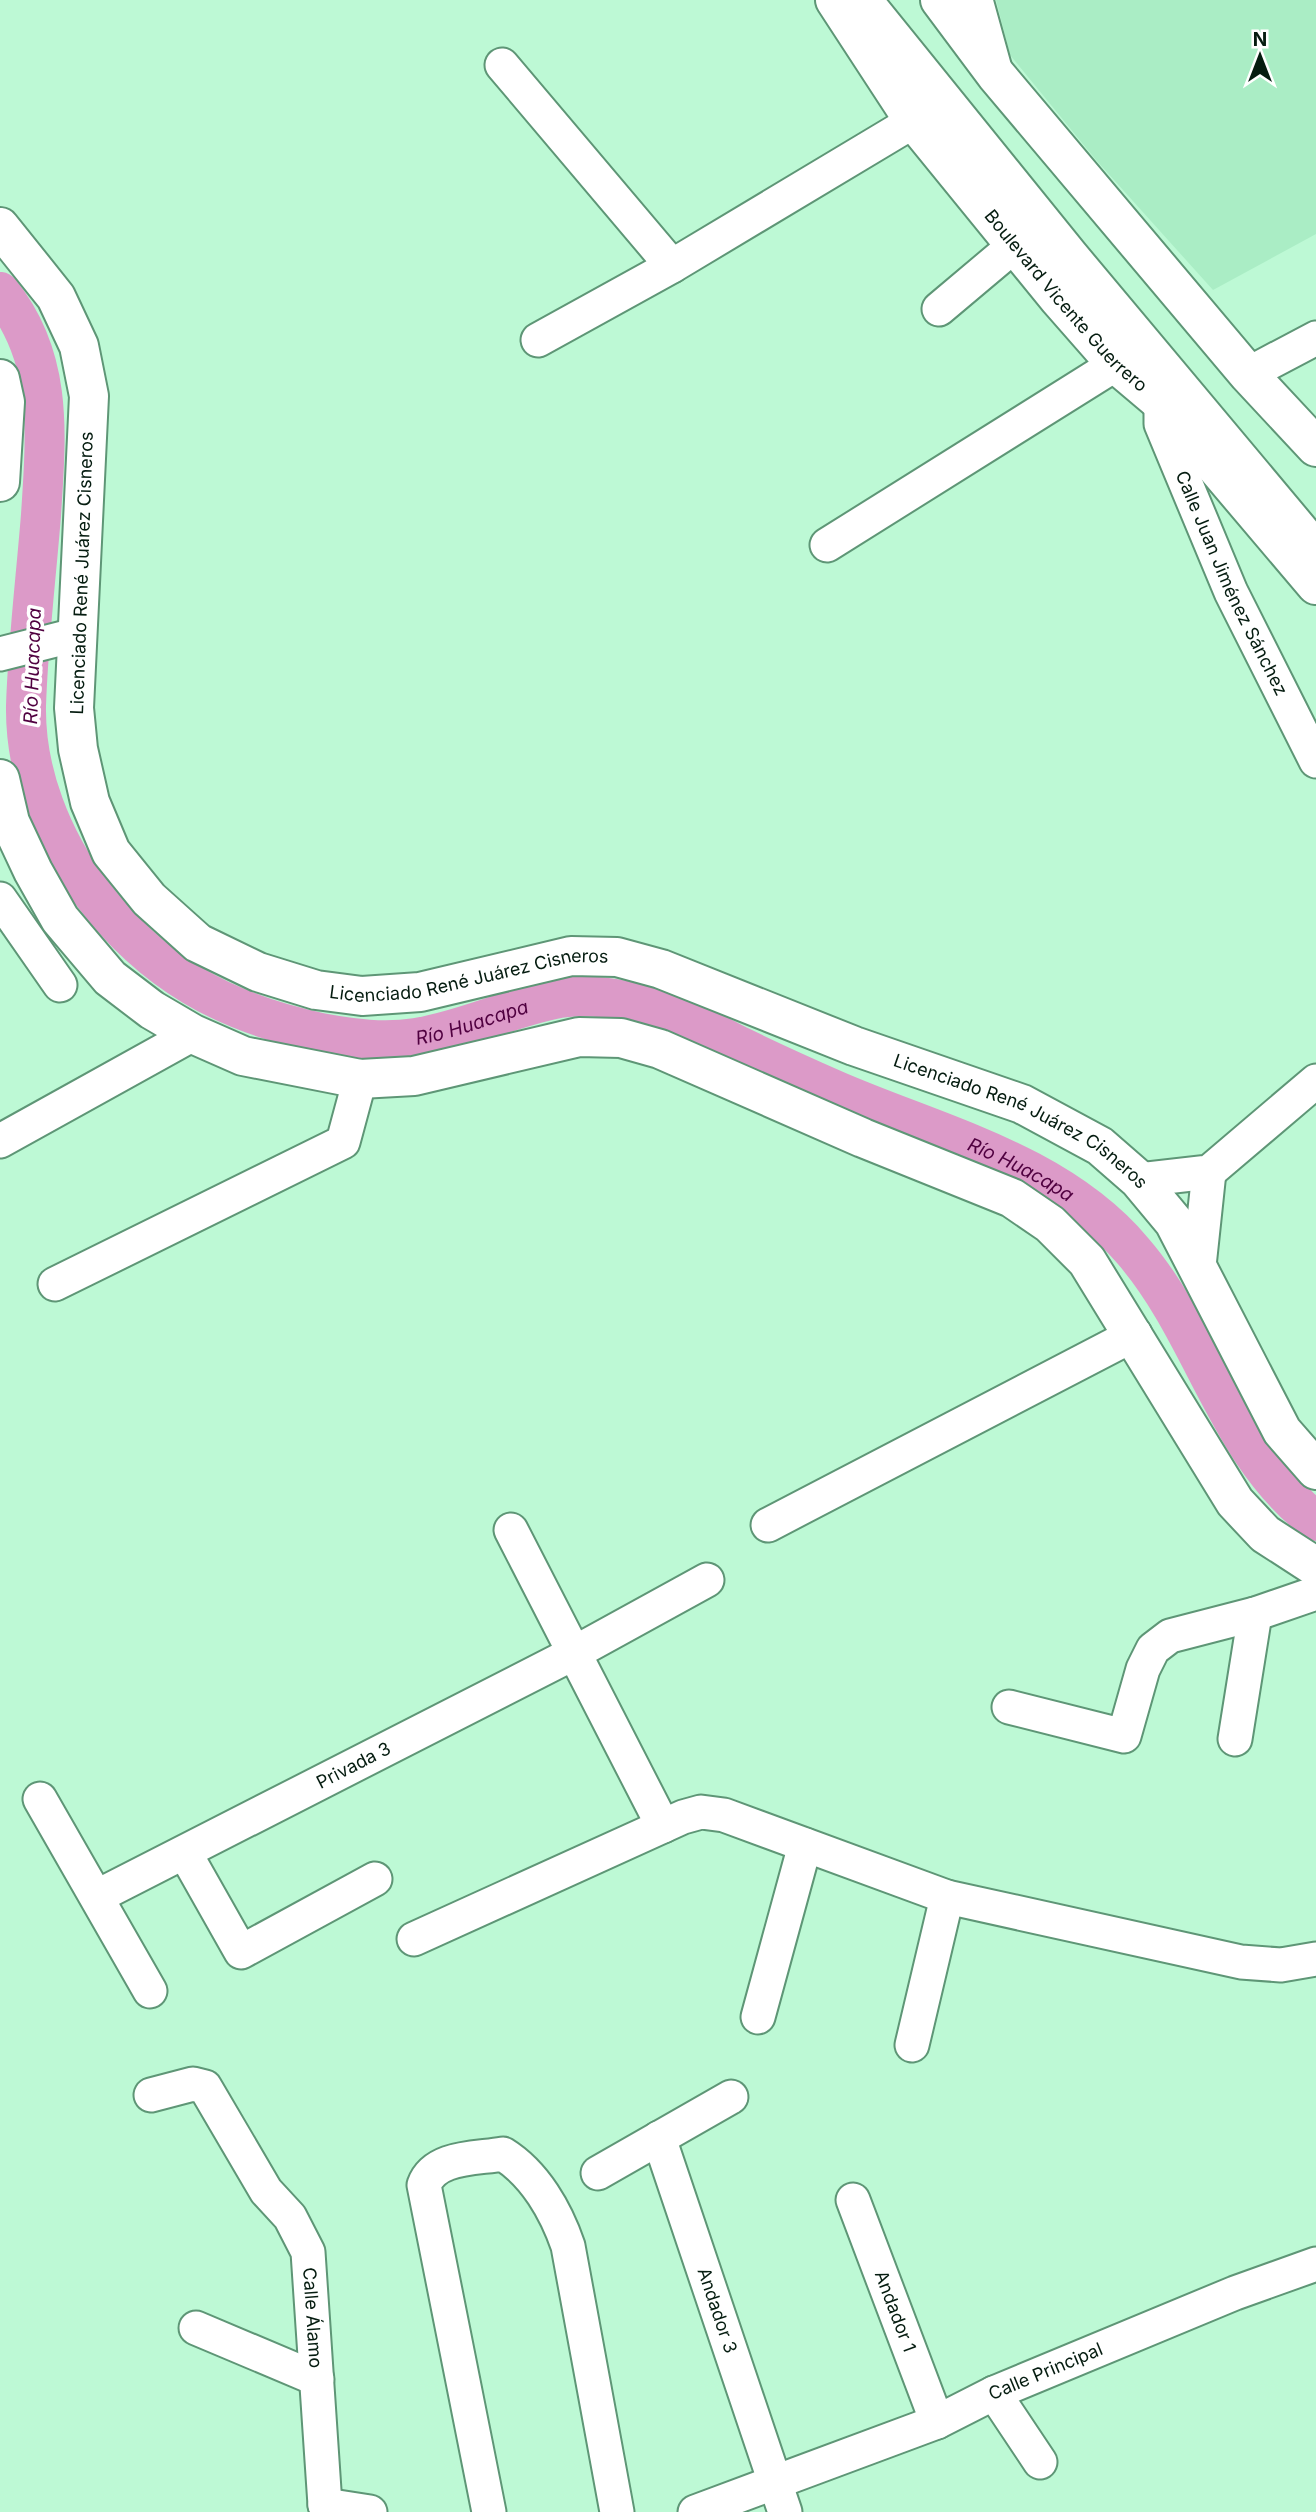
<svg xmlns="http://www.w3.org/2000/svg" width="1316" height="2512" viewBox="0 0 1316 2512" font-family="Inter,sans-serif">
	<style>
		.built { fill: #aaedc5 }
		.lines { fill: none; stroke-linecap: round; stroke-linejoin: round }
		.river { stroke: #dc9ac8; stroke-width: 40 }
		.minor-casing { stroke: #5e9676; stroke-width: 37 }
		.major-casing { stroke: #5e9676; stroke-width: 42 }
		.highway-casing { stroke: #5e9676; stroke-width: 42 }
		.minor { stroke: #fff; stroke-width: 33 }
		.major { stroke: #fff; stroke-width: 38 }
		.highway { stroke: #fff; stroke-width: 38 }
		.labels { text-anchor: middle; stroke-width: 7; stroke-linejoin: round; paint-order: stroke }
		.street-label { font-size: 18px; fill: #051c10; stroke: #fff }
		.water-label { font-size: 19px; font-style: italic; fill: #500040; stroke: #fff }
	</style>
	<rect width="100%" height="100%" fill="#bdf9d5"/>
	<path class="built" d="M 996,0 L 1316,0 L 1316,234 L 1213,290 L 1096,160 L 1010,55 Z"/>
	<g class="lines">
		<path class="river" id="s1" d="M 0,292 C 54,359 46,435 41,515 C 36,578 28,642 26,706 C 25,773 52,840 92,893 C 152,973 225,1013 321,1033 C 353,1039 384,1043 416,1038 C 465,1030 511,1007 559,998 C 597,992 638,1002 674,1015 C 697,1023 719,1036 741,1047 C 772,1062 805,1077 837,1091 C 939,1135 1059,1163 1133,1251 C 1205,1334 1226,1453 1316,1521"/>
		<defs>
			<g id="minor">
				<path d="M 976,0 L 995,69"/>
				<path d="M 502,65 L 672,266"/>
				<path d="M 939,309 L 1015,245"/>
				<path d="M 538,340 L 672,266 L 914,121"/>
				<path d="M 1248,374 L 1316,338"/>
				<path id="s2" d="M 1161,402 L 1161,424 L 1231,592 L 1316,761"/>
				<path d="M 827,545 L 1116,364"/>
				<path d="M 0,654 L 79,634"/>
				<path d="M 0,899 L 60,985"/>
				<path d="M 0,1141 L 193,1034"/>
				<path d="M 1139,1180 L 1209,1172 L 1316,1081"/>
				<path d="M 1199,1266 L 1209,1172"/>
				<path d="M 55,1284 L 343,1142 L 360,1079"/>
				<path d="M 768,1525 L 1135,1334"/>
				<path d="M 511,1530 L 663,1826"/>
				<path d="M 1009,1707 L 1124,1736 L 1143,1669 L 1153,1649 L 1170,1636 L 1255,1614 L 1316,1593"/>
				<path d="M 1235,1739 L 1255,1614"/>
				<path d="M 40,1799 L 150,1991"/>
				<path d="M 185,1853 L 241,1952 L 375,1879"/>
				<path id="s3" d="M 98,1896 L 576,1652 L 707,1580"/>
				<path d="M 414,1939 L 683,1817 L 701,1812 L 724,1815 L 947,1897 L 1241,1962 L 1281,1965 L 1316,1959"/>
				<path d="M 758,2017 L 805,1845"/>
				<path d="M 912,2045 L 947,1897"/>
				<path id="s4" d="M 151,2095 L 193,2084 L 205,2087 L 266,2191 L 290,2217 L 308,2252 L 325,2505"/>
				<path id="s5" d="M 659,2138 L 785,2512"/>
				<path d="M 598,2173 L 731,2097"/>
				<path id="s6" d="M 853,2200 L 937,2422"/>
				<path d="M 196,2328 L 317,2379"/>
				<path d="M 994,2393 L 1040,2462"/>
				<path d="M 325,2505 L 370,2512"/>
				<path d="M 489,2512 L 424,2185 C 435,2156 475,2159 503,2154 C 535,2174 556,2211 568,2246 L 617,2512"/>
				<path id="s7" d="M 695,2512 L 937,2422 L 994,2393 L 1235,2293 L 1316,2264"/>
			</g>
			<g id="major">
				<path id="s8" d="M 835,0 L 914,121 L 1059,299 L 1116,364 L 1161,402 L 1316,585"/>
				<path d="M 940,0 L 996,75 L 1248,374 L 1316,447"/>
				<path id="s9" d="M 0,227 L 56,297 L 79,346 L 89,396 L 74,708 L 78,749 L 90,802 L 111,852 L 149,899 L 198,943 L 258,972 L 316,990 L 362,996 L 420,992 L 571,956 L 617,957 L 661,969 L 854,1046 L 1022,1104 L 1100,1146 L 1139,1180 L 1174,1222 L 1282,1431 L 1316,1470"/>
				<path d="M 0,379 L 5,402 L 0,482"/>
				<path d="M 0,779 L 10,822 L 33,871 L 60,919 L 110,978 L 152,1010 L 193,1034 L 243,1056 L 360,1079 L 414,1076 L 579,1037 L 621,1038 L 660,1049 L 863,1138 L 1012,1198 L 1050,1224 L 1087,1261 L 1235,1502 L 1265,1534 L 1316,1567"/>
			</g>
			<path id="highway" d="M 862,0 L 1069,256 L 1316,551"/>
		</defs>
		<use href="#minor" class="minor-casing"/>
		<use href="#major" class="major-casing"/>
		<use href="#highway" class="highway-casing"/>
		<use href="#minor" class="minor"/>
		<use href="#major" class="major"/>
		<use href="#highway" class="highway"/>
	</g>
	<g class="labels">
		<g class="street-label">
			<text dy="6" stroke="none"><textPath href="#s8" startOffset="380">Boulevard Vicente Guerrero</textPath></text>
			<text transform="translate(82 573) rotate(-88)" y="6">Licenciado René Juárez Cisneros</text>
			<text dy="6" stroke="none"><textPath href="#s2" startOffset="196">Calle Juan Jiménez Sánchez</textPath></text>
			<text dy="6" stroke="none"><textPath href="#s9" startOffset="1066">Licenciado René Juárez Cisneros</textPath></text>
			<text dy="6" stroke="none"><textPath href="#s9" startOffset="1654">Licenciado René Juárez Cisneros</textPath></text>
			<text dy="6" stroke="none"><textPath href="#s3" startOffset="287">Privada 3</textPath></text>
			<text dy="6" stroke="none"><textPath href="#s5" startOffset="182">Andador 3</textPath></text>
			<text dy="6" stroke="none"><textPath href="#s6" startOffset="119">Andador 1</textPath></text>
			<text dy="6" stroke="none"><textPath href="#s4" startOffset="317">Calle Álamo</textPath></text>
			<text dy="6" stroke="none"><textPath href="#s7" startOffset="378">Calle Principal</textPath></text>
		</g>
		<g class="water-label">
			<text transform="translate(32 666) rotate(-88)" y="7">Río Huacapa</text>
			<text dy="7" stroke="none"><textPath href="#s1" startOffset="1055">Río Huacapa</textPath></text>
			<text dy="7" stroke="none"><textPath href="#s1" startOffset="1643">Río Huacapa</textPath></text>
		</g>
	</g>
	<g transform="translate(1260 56)" stroke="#ffffff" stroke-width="5" paint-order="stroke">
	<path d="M0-5L12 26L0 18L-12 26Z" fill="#051c10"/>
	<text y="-10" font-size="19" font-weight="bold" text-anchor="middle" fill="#051c10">N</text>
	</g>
</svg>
